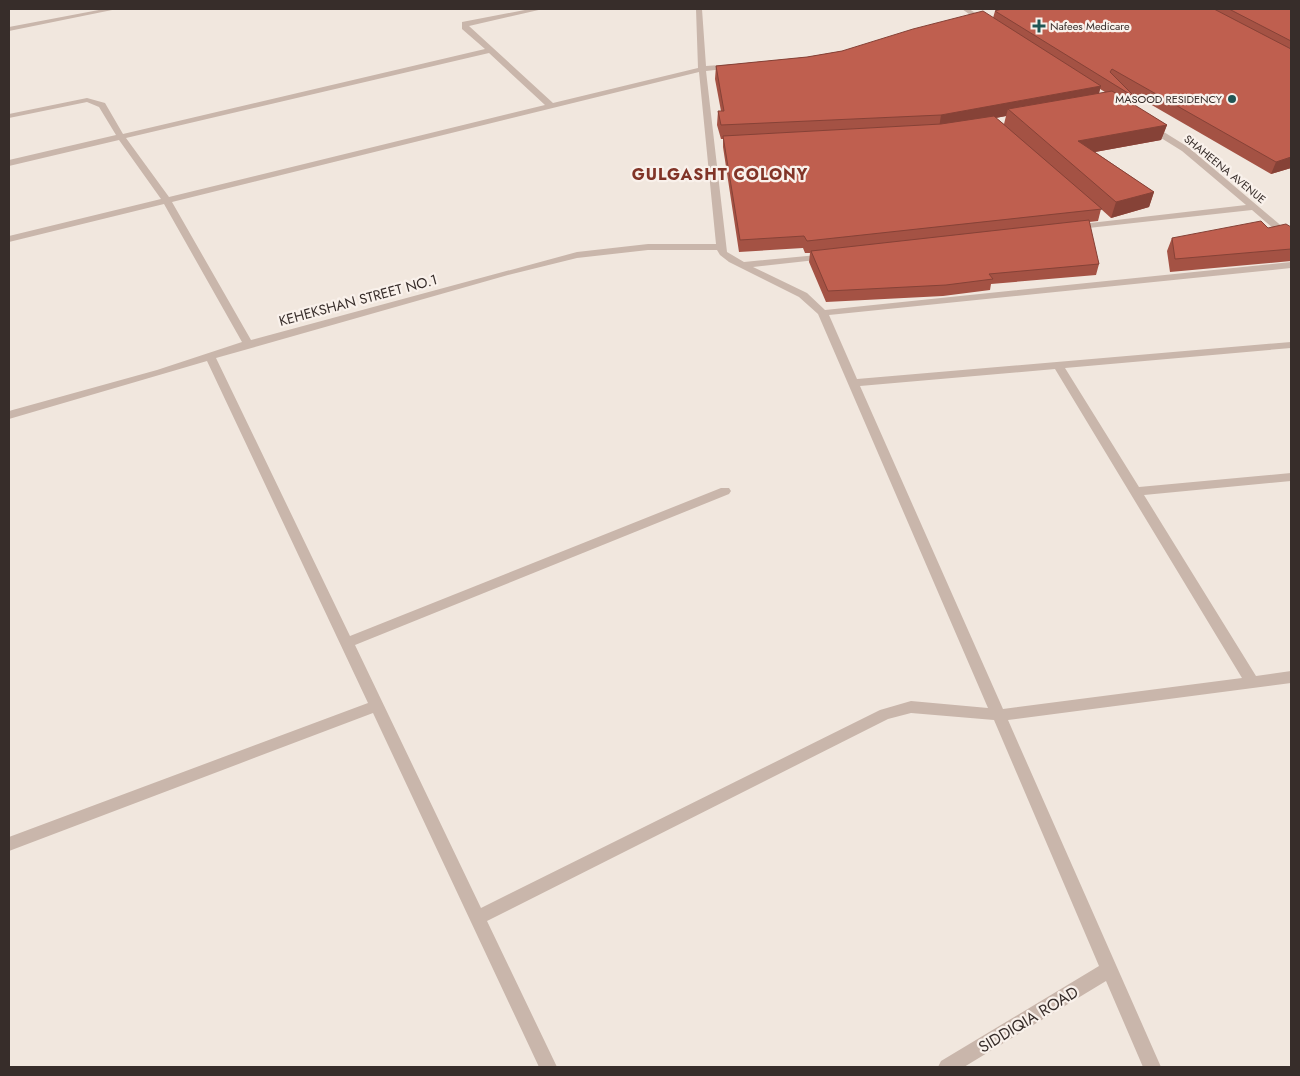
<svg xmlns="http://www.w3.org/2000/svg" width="1300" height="1076" viewBox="0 0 1300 1076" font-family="Jost,sans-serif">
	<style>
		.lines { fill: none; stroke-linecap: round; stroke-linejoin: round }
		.street { fill: #c9b6ab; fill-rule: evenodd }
		.wall { fill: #a45244; fill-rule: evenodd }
		.shaded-wall { fill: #864237 }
		.building { fill: #bf5f4f; stroke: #864237 }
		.poi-dot { fill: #215655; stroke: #f9f1eb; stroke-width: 2 }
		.labels { text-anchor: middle; stroke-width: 4.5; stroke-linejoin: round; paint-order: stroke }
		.far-poi-label { font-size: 11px; fill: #372d2a; stroke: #f9f1eb; text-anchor: start }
		.far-street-label { font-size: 11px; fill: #372d2a; stroke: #f9f1eb }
		.street-label { font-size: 14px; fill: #372d2a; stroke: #f9f1eb }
		.far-district-label { font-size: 16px; font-weight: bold; letter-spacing: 1px; fill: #813427; stroke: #f9f1eb }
		.near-street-label { font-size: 16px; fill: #372d2a; stroke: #f9f1eb }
	</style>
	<rect width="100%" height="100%" fill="#f1e7de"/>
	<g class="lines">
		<path class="street" d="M 104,9 L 117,9 L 9,31 L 9,27 Z
			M 530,9 L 543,9 L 469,26 L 553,103 L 698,68 L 696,9 L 702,9 L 706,66 L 733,64 L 737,66 L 733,68 L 706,71 L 727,252 L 744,262 L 828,254 L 830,256 L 825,259 L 753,267 L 807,293 L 825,310 L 1291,262 L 1291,268 L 829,315 L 857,379 L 1291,342 L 1291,348 L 1065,368 L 1139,487 L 1291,473 L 1291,481 L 1144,495 L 1256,676 L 1291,671 L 1291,683 L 1008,720 L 1161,1067 L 1143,1067 L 1106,981 L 964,1067 L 938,1067 L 941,1061 L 1099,966 L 994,720 L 911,713 L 888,719 L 487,921 L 557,1067 L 539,1067 L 373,713 L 9,851 L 9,837 L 368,703 L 207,361 L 9,419 L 9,411 L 157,370 L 242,342 L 164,204 L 9,242 L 9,236 L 161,199 L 119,140 L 9,166 L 9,160 L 116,135 L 99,107 L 87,102 L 9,118 L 9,114 L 87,98 L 105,103 L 123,134 L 485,49 L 462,29 L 462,22 ZM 489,53 L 545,105 L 169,197 L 126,138 ZM 699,72 L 716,244 L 648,244 L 577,252 L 251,340 L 172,202 ZM 648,250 L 717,250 L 720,255 L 729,262 L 799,297 L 818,314 L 988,708 L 911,701 L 880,710 L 481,908 L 355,645 L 729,494 L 731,491 L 729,488 L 721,488 L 350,636 L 216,358 L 508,275 L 577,258 ZM 1055,369 L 1242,678 L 1003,709 L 860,386 Z
			M 962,9 L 969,9 L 990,22 L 983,24 Z
			M 1145,124 L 1151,124 L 1188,147 L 1291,234 L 1291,242 L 1288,241 L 1252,210 L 1070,230 L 1070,226 L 1073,225 L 1246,205 L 1182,151 L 1145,128 Z"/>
	</g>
	<path class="wall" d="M 1002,9 L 1291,9 L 1291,168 L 1271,174 L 1131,93 L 1136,98 L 1134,105 L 1167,125 L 1161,140 L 1095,152 L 1154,192 L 1149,207 L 1111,218 L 1101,209 L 1098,221 L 1089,222 L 1099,264 L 1096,275 L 991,284 L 990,290 L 943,296 L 826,302 L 809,262 L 810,253 L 805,253 L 803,248 L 739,252 L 723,147 L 723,139 L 721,139 L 717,125 L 718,111 L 721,111 L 715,79 L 716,66 L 807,57 L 842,51 L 993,18 L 995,11 ZM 1100,89 L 1105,92 L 1099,94 ZM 1006,116 L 1004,124 L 996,118 Z
		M 1291,227 L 1291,261 L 1170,272 L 1167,251 L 1172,238 L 1268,228 Z"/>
	<path class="shaded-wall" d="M 1101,86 L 1097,99 L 1008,109 L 1006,116 L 939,128 L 941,115 Z
		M 1167,125 L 1161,140 L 1073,156 L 1078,141 Z
		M 1291,157 L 1291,168 L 1271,174 L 1276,162 Z
		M 1154,192 L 1149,207 L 1111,218 L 1116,202 Z"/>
	<path class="building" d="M 1002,9 L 1214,9 L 1291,49 L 1291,157 L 1276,162 L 1112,69 L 1110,72 L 1136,98 L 995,11 Z
		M 1229,9 L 1291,9 L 1291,41 Z
		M 983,11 L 1101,86 L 941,115 L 721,125 L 718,111 L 724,111 L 716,66 L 807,57 L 842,51 L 913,29 Z
		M 1112,91 L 1167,125 L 1078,141 L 1154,192 L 1116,202 L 1008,109 Z
		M 994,116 L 1102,209 L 807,241 L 804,236 L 740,240 L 723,136 L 941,124 Z
		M 1089,220 L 1099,264 L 989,274 L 993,279 L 946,285 L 828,291 L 811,251 Z
		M 1261,221 L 1268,228 L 1286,224 L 1291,227 L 1291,249 L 1175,259 L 1172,238 Z"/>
	<g class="poi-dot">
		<path d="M1036.5 18.5h5v5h5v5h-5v5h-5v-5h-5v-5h5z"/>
		<circle cx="1232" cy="99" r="5"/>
	</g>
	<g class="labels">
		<g class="far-poi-label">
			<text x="1050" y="30">Nafees Medicare</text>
			<text x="1222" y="103" text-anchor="end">MASOOD RESIDENCY</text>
		</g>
		<g class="far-street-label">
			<text transform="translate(1225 169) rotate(39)" y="4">SHAHEENA AVENUE</text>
		</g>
		<g class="street-label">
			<text transform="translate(358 300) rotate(-15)" y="5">KEHEKSHAN STREET NO.1</text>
		</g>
		<g class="far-district-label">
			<text x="720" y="180">GULGASHT COLONY</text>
		</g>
		<g class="near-street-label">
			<text transform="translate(1028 1019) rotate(-31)" y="6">SIDDIQIA ROAD</text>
		</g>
	</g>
	<rect width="1300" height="1076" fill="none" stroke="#372d2a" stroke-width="20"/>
</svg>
